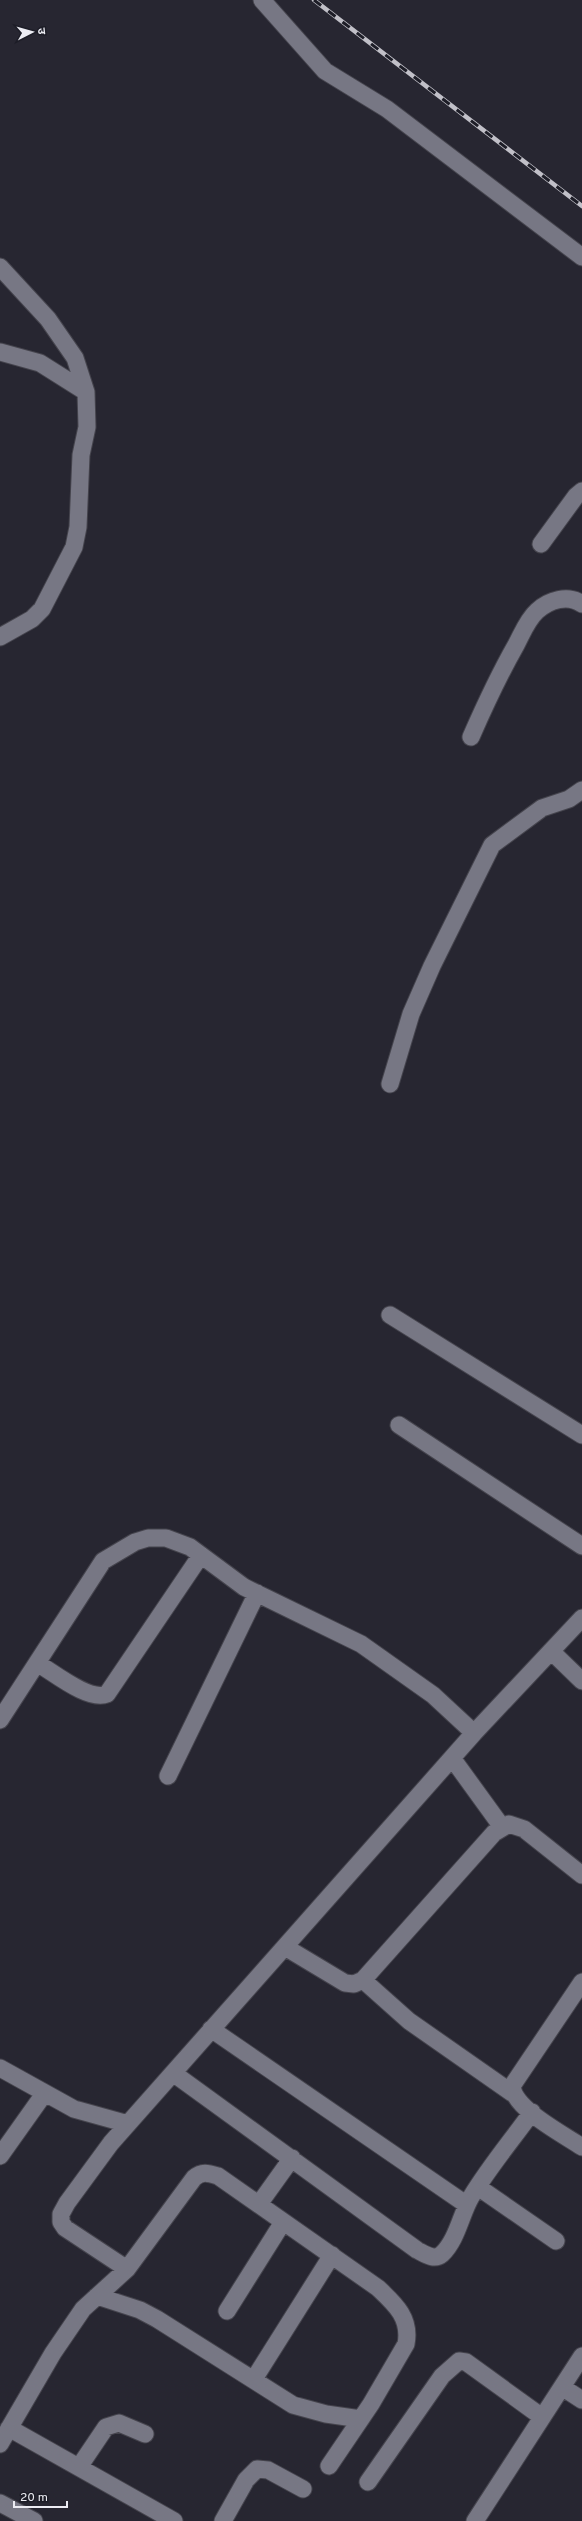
<svg xmlns="http://www.w3.org/2000/svg" width="582" height="2521" viewBox="0 0 582 2521" font-family="Overpass,'Noto Sans Devanagari',sans-serif">
	<style>
		.lines { fill: none; stroke-linecap: round; stroke-linejoin: round }
		.minor-casing { stroke: #45444d; stroke-width: 19 }
		.minor { stroke: #777784; stroke-width: 17 }
		.rail-casing { stroke: #c1c0c8; stroke-width: 4.5 }
		.rail { stroke: #1d1d27; stroke-width: 3; stroke-dasharray: 9; stroke-linecap: butt }
	</style>
	<rect width="100%" height="100%" fill="#272631"/>
	<g class="lines">
		<defs>
			<path id="minor" d="M 262,0 L 325,71 L 387,109 L 582,257
				M 0,267 L 48,319 L 75,358 L 86,392 L 87,427 L 81,455 L 78,527 L 74,547 L 42,609 L 32,619 L 0,637
				M 0,352 L 40,363 L 86,392
				M 541,544 L 576,496 L 582,491
				M 471,737 C 485,705 499,675 516,645 C 522,634 527,620 537,611 C 549,600 568,594 582,604
				M 390,1084 L 411,1014 L 432,966 L 492,845 L 542,808 L 569,799 L 582,790
				M 390,1315 L 582,1435
				M 399,1425 L 582,1546
				M 551,1651 L 582,1681
				M 37,1663 C 53,1672 89,1702 107,1694 L 201,1555
				M 0,1720 L 103,1561 L 135,1542 L 148,1538 L 166,1538 L 190,1547 L 244,1587 L 361,1644 L 433,1695 L 474,1733
				M 452,1758 L 502,1827
				M 168,1776 L 257,1593
				M 285,1947 L 345,1983 L 354,1984 L 363,1980 L 494,1833 L 509,1824 L 524,1829 L 582,1875
				M 363,1980 L 409,2021 L 512,2093
				M 582,1982 L 512,2086 C 514,2109 563,2134 582,2147
				M 211,2029 L 467,2205
				M 0,2068 L 74,2109 L 128,2124
				M 173,2073 L 417,2250 C 425,2254 434,2261 442,2254 C 457,2240 461,2214 471,2197 C 489,2167 512,2140 532,2112
				M 0,2156 L 44,2094
				M 478,2187 L 556,2241
				M 259,2204 L 292,2158
				M 127,2269 L 65,2228 L 61,2222 L 61,2214 L 67,2203 L 111,2143 L 474,1733 L 582,1618
				M 97,2296 L 140,2310 L 157,2319 L 293,2405 L 326,2414 L 361,2419
				M 227,2311 L 283,2222
				M 254,2379 L 332,2255
				M 562,2387 L 582,2400
				M 9,2428 L 174,2521
				M 0,2444 L 53,2353 L 83,2309 L 127,2269 L 194,2178 C 202,2171 208,2173 218,2176 L 378,2288 C 395,2304 411,2318 406,2344 L 371,2404 L 329,2466
				M 79,2467 L 106,2427 L 119,2423 L 145,2434
				M 368,2482 L 442,2376 L 459,2361 L 466,2362 L 542,2417
				M 0,2503 L 34,2521
				M 223,2521 L 246,2480 L 257,2469 L 268,2470 L 303,2489
				M 475,2521 L 582,2356"/>
		</defs>
		<use href="#minor" class="minor-casing"/>
		<use href="#minor" class="minor"/>
		<defs>
			<path id="rail" d="M 314,0 L 582,206"/>
		</defs>
		<use href="#rail" class="rail-casing"/>
		<use href="#rail" class="rail"/>
	</g>
	<g transform="translate(32 32) rotate(84)" stroke="#1d1d27" stroke-width="3" paint-order="stroke">
	<path d="M0-3L7 15L0 10L-7 15Z" fill="#ececf3"/>
	<text y="-6" font-size="11" font-weight="bold" text-anchor="middle" fill="#ececf3">उ</text>
	</g>
	<path d="M14 2501v6h53v-6" fill="none" stroke="#ececf3" stroke-width="2"/>
	<text x="20" y="2501" font-size="12" fill="#ececf3" stroke="#1d1d27" stroke-width="3" paint-order="stroke">20 m</text>
</svg>
